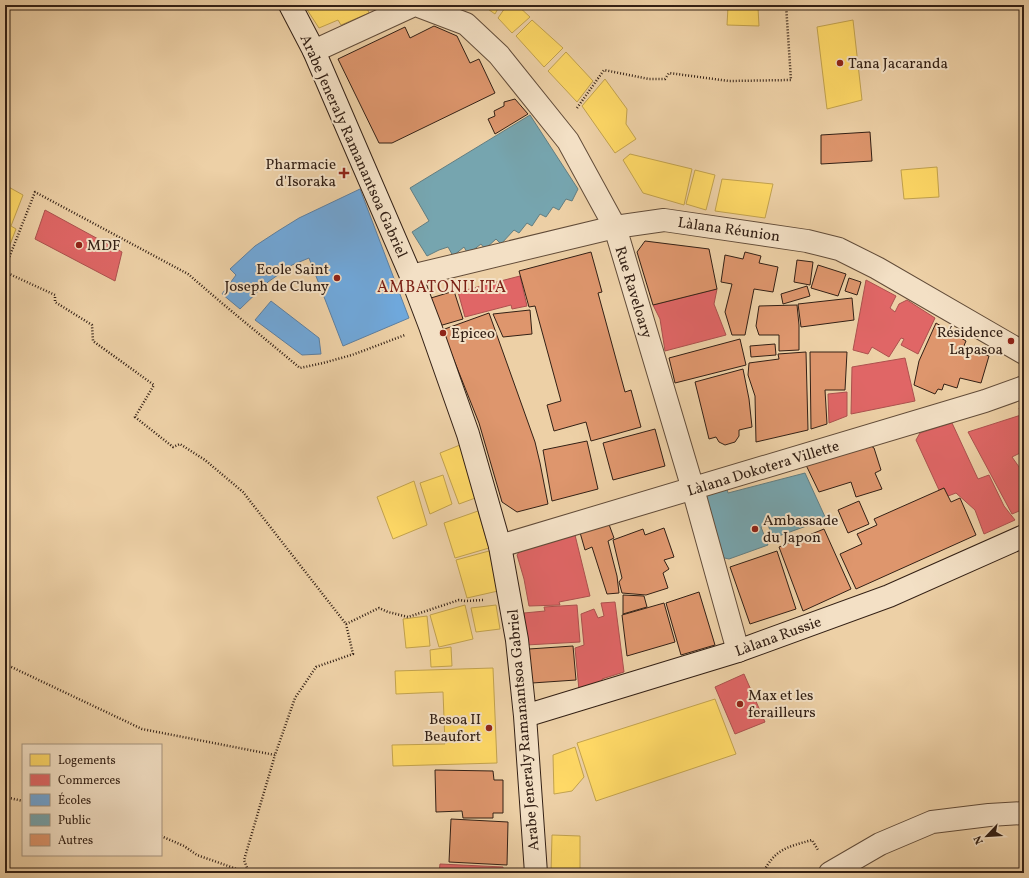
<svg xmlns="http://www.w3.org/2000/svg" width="1029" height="878" viewBox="0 0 1029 878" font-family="Vollkorn,serif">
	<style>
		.homes { fill: #ffd966; stroke: #c2a24e }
		.shops { fill: #e06666; stroke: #ac514e }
		.schools { fill: #6fa8dc; stroke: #5d7fa0 }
		.public { fill: #76a5af; stroke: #627d81 }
		.building { fill: #de966d; stroke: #332015 }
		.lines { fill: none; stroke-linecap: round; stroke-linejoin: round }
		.street-casing { stroke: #624c39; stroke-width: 24 }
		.secondary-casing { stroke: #332015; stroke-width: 24 }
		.path { stroke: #332015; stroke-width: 2.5; stroke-dasharray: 1 2; stroke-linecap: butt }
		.street { stroke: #f3e0c5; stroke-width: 22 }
		.secondary { stroke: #f3e0c5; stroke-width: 22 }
		.poi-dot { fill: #8f2418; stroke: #f3e0c5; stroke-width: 1.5 }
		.labels { text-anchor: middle; stroke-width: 4; stroke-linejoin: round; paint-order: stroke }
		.poi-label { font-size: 15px; fill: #332015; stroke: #f3e0c5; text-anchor: start }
		.street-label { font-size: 15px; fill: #332015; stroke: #f3e0c5 }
		.neighbourhood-label { font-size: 16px; letter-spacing: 1px; fill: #7a1f14; stroke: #f3e0c5 }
	</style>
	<rect width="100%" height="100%" fill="#edd0a6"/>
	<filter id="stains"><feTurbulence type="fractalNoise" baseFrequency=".005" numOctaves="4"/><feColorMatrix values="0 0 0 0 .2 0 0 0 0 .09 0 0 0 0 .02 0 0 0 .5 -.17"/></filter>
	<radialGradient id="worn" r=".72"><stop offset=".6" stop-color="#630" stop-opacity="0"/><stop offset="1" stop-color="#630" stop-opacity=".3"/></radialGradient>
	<path class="homes" d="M 304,5 L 373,5 L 367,8 L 369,13 L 341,25 L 338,20 L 319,28 Z
		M 482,5 L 500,5 L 495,14 Z
		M 507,5 L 517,5 L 530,17 L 512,33 L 498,18 Z
		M 728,7 L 758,8 L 759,26 L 727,25 Z
		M 532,20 L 563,48 L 544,67 L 516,36 Z
		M 853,20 L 862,100 L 827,109 L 817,27 Z
		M 566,52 L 593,81 L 577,102 L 548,71 Z
		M 605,79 L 627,109 L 626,124 L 636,139 L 615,153 L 582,106 Z
		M 630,154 L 692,169 L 684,205 L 643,193 L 623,160 Z
		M 937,167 L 939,197 L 904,199 L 901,170 Z
		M 695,170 L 715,175 L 706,210 L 686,204 Z
		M 722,179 L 773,184 L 765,218 L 715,211 Z
		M 5,185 L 23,195 L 11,226 L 16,229 L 9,247 L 5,244 Z
		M 465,443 L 478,497 L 459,504 L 440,453 Z
		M 443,475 L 452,504 L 430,514 L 420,483 Z
		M 414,481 L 427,525 L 393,539 L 377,497 Z
		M 478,511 L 489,548 L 455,558 L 444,523 Z
		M 489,551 L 498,591 L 467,598 L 456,560 Z
		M 465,605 L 473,639 L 439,647 L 430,615 Z
		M 496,605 L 500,629 L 476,632 L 471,608 Z
		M 427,616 L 430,646 L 406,648 L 403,619 Z
		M 451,647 L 452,666 L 431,667 L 430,650 Z
		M 493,668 L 497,763 L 393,766 L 392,745 L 445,744 L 443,692 L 396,694 L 395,671 Z
		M 715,699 L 736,754 L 596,801 L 577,743 Z
		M 575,747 L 584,777 L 572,791 L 554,794 L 553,755 Z
		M 552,835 L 580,836 L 580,873 L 551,873 Z"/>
	<path class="shops" d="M 45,210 L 122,252 L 115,281 L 35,239 Z
		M 520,276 L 527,306 L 512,309 L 511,305 L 465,317 L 458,292 Z
		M 866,280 L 896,296 L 890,308 L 895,312 L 899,304 L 907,300 L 935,318 L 918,354 L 901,345 L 904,339 L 901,338 L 889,357 L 872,347 L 868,354 L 853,350 Z
		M 717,289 L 714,304 L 726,335 L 665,351 L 660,319 L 653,305 Z
		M 905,358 L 915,401 L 851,414 L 852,367 Z
		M 847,392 L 847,416 L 829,423 L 828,394 Z
		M 1024,406 L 1024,451 L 1012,457 L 1024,474 L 1024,509 L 1012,514 L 968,432 L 1021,415 L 1019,408 Z
		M 952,423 L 978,479 L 989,475 L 1004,506 L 1015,520 L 984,534 L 975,510 L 956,493 L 948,496 L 944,488 L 939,490 L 916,440 L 920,433 Z
		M 574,531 L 590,596 L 559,602 L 560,605 L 529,606 L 524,579 L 517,555 L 522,548 Z
		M 615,602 L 624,672 L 602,679 L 603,683 L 579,690 L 575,648 L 584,645 L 581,614 L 594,609 L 598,618 L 604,616 L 601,603 Z
		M 577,605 L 580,642 L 526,645 L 524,613 L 545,611 L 544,607 Z
		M 744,674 L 765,722 L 735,734 L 715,687 Z
		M 440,864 L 503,867 L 503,873 L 439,873 Z"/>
	<path class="schools" d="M 360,189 L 409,318 L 343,346 L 309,258 L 292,265 L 268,282 L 240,309 L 222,294 L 236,275 L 230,269 L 255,246 L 278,231 L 299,218 Z
		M 271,301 L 319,338 L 321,354 L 302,355 L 255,320 Z"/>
	<path class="public" d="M 530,115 L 578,189 L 572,201 L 566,199 L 559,210 L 553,207 L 546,217 L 540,214 L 532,226 L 527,223 L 519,233 L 514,230 L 501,244 L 496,239 L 485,249 L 481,244 L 468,254 L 464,247 L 453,256 L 448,247 L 439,250 L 427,256 L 412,232 L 429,221 L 410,188 Z
		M 805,473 L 826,519 L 773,538 L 768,525 L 761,527 L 768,545 L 729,559 L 720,557 L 703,495 L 727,489 L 728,493 Z"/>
	<path class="building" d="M 434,26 L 457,36 L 470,63 L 479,59 L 495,93 L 392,143 L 379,143 L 338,59 L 405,27 L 410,38 Z
		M 515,99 L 528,114 L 495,134 L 488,119 L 495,116 L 494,111 L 504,106 L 504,102 Z
		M 870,132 L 872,161 L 821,164 L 821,135 Z
		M 645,241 L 709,249 L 717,289 L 653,305 L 637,252 Z
		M 591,252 L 602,292 L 598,293 L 625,392 L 631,390 L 641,427 L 591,441 L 586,422 L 554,431 L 547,405 L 561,401 L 535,306 L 529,307 L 519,271 Z
		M 745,252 L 761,256 L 759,263 L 778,267 L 773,292 L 754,289 L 745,335 L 732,335 L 725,312 L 732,284 L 721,282 L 725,255 L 743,259 Z
		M 797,260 L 813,262 L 810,285 L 794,282 Z
		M 818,265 L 846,274 L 838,296 L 811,288 Z
		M 849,278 L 861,282 L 857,295 L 845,291 Z
		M 807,286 L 810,296 L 783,304 L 781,294 Z
		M 454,291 L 463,319 L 439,326 L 431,298 Z
		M 852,298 L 854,320 L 801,327 L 798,304 Z
		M 797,305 L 799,325 L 799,350 L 779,351 L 779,335 L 759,335 L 756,326 L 759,306 Z
		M 530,310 L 532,334 L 503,337 L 493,314 Z
		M 489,313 L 535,442 L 540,463 L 548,504 L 517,512 L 502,502 L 479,423 L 442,330 Z
		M 936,323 L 966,341 L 963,348 L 989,356 L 981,383 L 960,378 L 957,388 L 944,384 L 942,390 L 938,389 L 935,394 L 914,385 L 919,361 Z
		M 740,339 L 746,365 L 675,383 L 669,358 Z
		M 775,344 L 776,355 L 751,357 L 750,346 Z
		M 806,352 L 808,430 L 756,442 L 755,396 L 748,375 L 749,363 L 779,359 L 778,354 Z
		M 810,352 L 847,352 L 845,390 L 825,390 L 827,424 L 811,429 Z
		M 743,369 L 749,399 L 752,427 L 739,430 L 739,436 L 735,442 L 725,445 L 719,442 L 716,437 L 709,439 L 695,382 Z
		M 655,429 L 665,466 L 613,480 L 603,443 Z
		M 587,441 L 598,489 L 552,501 L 543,450 Z
		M 868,444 L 874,448 L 881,470 L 875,473 L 882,489 L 856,497 L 851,482 L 819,492 L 805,463 Z
		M 944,488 L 951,502 L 960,498 L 976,535 L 856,589 L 840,554 L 862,544 L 857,534 L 877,525 L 874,519 Z
		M 859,501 L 869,524 L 848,533 L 838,510 Z
		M 607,519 L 614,538 L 608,541 L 617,576 L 619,593 L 607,594 L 592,547 L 585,550 L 579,529 Z
		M 664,528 L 674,557 L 664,560 L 669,569 L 663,573 L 668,588 L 646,595 L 622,593 L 619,582 L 622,578 L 613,540 L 643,529 L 645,535 Z
		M 824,529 L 851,589 L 803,611 L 779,547 Z
		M 777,551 L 796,609 L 750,624 L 730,567 Z
		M 699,592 L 715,645 L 681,655 L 666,603 Z
		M 623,595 L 644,596 L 647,607 L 623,614 Z
		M 664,603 L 675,642 L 627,656 L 622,615 Z
		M 573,646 L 576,680 L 532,683 L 529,649 Z
		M 435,770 L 493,771 L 494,780 L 503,780 L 503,813 L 493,813 L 493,818 L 463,818 L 462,811 L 436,812 Z
		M 451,819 L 508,822 L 507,865 L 449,862 Z"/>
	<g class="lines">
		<defs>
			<path id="street" d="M 416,5 L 466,24 L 499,55 L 568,141 L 615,227 L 693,489 L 738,651
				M 314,51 L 414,5
				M 411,276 L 615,227 L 664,220 L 807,241 L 839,249 L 877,268 L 1024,353
				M 500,546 L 985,401 L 1024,387
				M 830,873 L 880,844 L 932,822 L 989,815 L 1024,813"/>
			<path id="secondary" d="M 290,5 L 314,51 L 411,276 L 430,326 L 468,434 L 500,546 L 517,640 L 525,716 L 536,873
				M 525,716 L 738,651 L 889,596 L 1024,536"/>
		</defs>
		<use href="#street" class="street-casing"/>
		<use href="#secondary" class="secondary-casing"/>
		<path class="path" d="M 577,108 L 604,70 L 649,79 L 665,79 L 669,73 L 729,81 L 791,80 L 786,5
			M 5,268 L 35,192 L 188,274 L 223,304 L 300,368 L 323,363 L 352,355 L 405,335
			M 5,272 L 55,295 L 55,302 L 92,325 L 93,341 L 154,385 L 135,417 L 173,447 L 180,444 L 205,460 L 243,492 L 346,624 L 353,654 L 316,667 L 295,698 L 275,755 L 142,729 L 5,664
			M 346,624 L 379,608 L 388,612 L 408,617 L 459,600 L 465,601 L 483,600
			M 5,797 L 23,801
			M 161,836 L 184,846 L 197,855 L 248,873
			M 249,873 L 244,860 L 275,755
			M 763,873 C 775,849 787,847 812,840 L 818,850"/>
		<use href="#street" class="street"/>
		<use href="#secondary" class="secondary"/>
	</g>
	<g class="poi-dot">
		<circle cx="840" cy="63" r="4"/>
		<path d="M342 167h4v4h4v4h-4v4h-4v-4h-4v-4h4z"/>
		<circle cx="79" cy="245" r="4"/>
		<circle cx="337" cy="278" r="4"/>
		<circle cx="443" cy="333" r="4"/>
		<circle cx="1011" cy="341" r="4"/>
		<circle cx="755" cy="529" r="4"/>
		<circle cx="740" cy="704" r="4"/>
		<circle cx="489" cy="728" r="4"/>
	</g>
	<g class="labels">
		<g class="poi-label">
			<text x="848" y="68">Tana Jacaranda</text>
			<text x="336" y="169" text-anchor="end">Pharmacie<tspan x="336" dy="17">d'Isoraka</tspan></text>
			<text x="87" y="250">MDF</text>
			<text x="329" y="274" text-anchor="end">Ecole Saint<tspan x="329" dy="17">Joseph de Cluny</tspan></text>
			<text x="1003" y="337" text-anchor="end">Résidence<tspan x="1003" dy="17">Lapasoa</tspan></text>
			<text x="451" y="338">Epiceo</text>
			<text x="763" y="525">Ambassade<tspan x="763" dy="17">du Japon</tspan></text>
			<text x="748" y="700">Max et les<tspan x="748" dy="17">ferailleurs</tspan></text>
			<text x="481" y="724" text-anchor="end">Besoa II<tspan x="481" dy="17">Beaufort</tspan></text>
		</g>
		<g class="street-label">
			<text transform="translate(354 146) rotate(66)" y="5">Arabe Jeneraly Ramanantsoa Gabriel</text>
			<text transform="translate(729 229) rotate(8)" y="5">Làlana Réunion</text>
			<text transform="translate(634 292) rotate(73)" y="5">Rue Raveloary</text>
			<text transform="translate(763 468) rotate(-17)" y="5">Làlana Dokotera Villette</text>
			<text transform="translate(778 636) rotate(-20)" y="5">Làlana Russie</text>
			<text transform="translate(523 730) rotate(-95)" y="5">Arabe Jeneraly Ramanantsoa Gabriel</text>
		</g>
		<g class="neighbourhood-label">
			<text x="442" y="292">AMBATONILITA</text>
		</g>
	</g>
	<rect width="1029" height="878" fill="none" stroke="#edd0a6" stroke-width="20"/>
	<rect x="6" y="6" width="1017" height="866" fill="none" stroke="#332015" stroke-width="2"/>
	<rect x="10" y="10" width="1009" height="858" fill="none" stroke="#332015"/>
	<rect x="22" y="744" width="140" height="112" fill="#f3e0c5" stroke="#a6937f"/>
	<rect x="30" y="754" width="20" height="12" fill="#ffd966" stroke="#a6937f"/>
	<text x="58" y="764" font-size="12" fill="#332015">Logements</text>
	<rect x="30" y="774" width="20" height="12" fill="#e06666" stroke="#a6937f"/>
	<text x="58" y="784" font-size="12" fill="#332015">Commerces</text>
	<rect x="30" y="794" width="20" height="12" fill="#6fa8dc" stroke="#a6937f"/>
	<text x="58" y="804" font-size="12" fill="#332015">Écoles</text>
	<rect x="30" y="814" width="20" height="12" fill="#76a5af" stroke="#a6937f"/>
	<text x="58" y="824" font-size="12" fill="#332015">Public</text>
	<rect x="30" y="834" width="20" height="12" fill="#de966d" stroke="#a6937f"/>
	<text x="58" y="844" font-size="12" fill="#332015">Autres</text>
	<g transform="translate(987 836) rotate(245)" stroke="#f3e0c5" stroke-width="3" paint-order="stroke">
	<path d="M0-3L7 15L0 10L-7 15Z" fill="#332015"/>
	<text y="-6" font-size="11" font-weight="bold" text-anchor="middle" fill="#332015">N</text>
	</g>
	<rect width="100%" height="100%" filter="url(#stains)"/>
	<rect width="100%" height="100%" fill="url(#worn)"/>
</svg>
